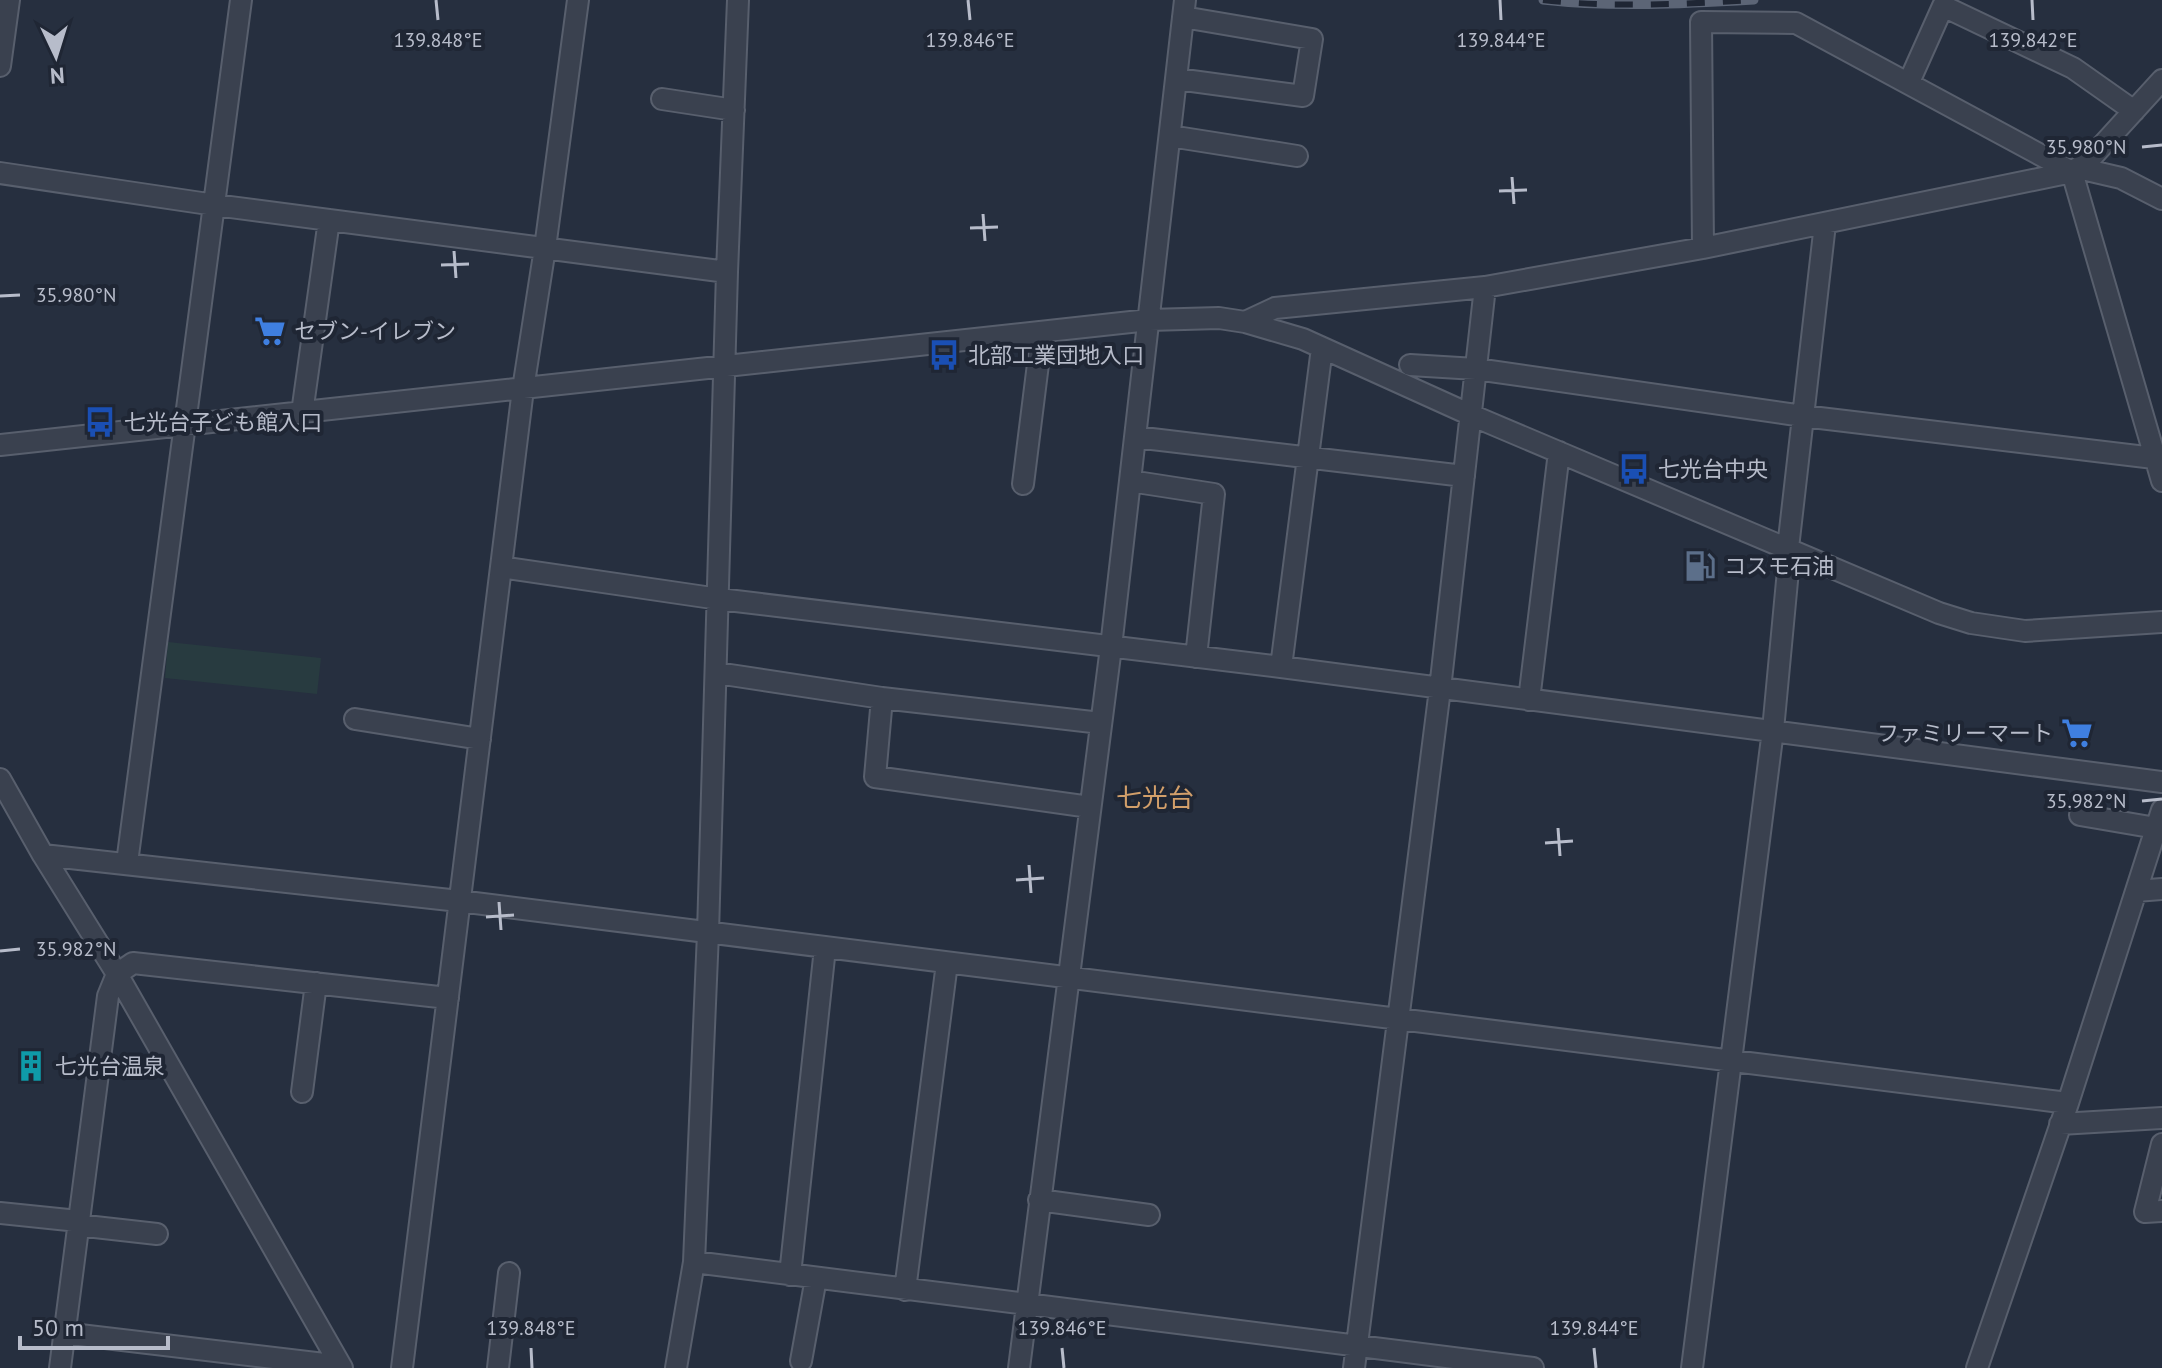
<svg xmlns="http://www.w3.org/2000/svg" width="2162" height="1368" viewBox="0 0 2162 1368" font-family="'PT Sans','Noto Sans JP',sans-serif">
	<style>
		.green { fill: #283b40 }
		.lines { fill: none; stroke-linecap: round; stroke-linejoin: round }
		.minor-casing { stroke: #585f6d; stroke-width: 24 }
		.minor { stroke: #3a414f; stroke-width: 20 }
		.rail-casing { stroke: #5c6576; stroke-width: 9 }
		.rail { stroke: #1f2634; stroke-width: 6; stroke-dasharray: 18; stroke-linecap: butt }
		.ticks { fill: none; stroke: #b7bcca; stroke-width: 3 }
		.labels { text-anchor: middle; stroke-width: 8; stroke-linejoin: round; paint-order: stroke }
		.poi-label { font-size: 22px; fill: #b7bcca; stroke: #1f2634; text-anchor: start }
		.quarter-label { font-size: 26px; fill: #d29f6a; stroke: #1f2634 }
		.ticks-label { font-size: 20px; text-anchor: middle; fill: #b7bcca; stroke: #1f2634; stroke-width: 8; stroke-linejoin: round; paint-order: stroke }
	</style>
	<rect width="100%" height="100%" fill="#262f3f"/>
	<path class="green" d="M 168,642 L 321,658 L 317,694 L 165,678 Z"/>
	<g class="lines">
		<defs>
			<path id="minor" d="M 0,66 L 9,0
				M 1177,79 L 1303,96 L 1312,39 L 1183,17
				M 1909,82 L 1943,6 L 2073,68 L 2134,111
				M 662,99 L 734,110
				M 1170,136 L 1297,156
				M 2078,168 L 2121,178 L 2162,199
				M 0,173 L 215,205 L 727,272
				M 1703,248 L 1701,22 L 1796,23 L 2072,172 L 2162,481
				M 1245,322 L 1275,308 L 1485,287 L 1703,248 L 2072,172 L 2090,159 L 2162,80
				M 1410,365 L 1476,369 L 1803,416 L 2154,458
				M 302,413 L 329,220
				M 1135,437 L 1464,476
				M 0,445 L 1149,320 L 1219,318 L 1245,322 L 1303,339 L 1471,415 L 1939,613 L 1971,623 L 2025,631 L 2162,622
				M 1130,481 L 1214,494 L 1196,657
				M 1023,484 L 1042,332
				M 1788,548 L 1825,224
				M 501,567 L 719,599 L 1281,667 L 2162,782
				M 1281,667 L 1322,348
				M 717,673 L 882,698 L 1101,723
				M 882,698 L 875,777 L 1090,807
				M 1529,700 L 1559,452
				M 355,719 L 480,739
				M 0,779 L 43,855 L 117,974 L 342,1368
				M 2080,815 L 2156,828
				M 43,855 L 459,901 L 2068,1103
				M 127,863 L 241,0
				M 2136,891 L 2162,889
				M 302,1092 L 316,983
				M 2060,1124 L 2162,1118
				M 2162,1144 L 2145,1212 L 2162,1211
				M 1039,1200 L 1149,1215
				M 0,1213 L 78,1221
				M 77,1225 L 157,1234
				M 694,1262 L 1533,1368
				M 790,1275 L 825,948
				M 905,1290 L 947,963
				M 63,1333 L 341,1366
				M 801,1361 L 816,1278
				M 60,1368 L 108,996 L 117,974 L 133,963 L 448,998
				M 402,1368 L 523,389 L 545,248 L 578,0
				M 498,1368 L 509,1273
				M 676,1368 L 694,1262 L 708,933 L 727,272 L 738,0
				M 1019,1368 L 1111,647 L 1185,0
				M 1354,1368 L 1440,689 L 1485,287
				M 1692,1368 L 1773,730 L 1790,549
				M 1977,1368 L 2068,1103 L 2162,810"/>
		</defs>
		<use href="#minor" class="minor-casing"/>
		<use href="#minor" class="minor"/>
		<defs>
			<path id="rail" d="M 1543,0 C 1612,8 1684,4 1754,0"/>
		</defs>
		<use href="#rail" class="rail-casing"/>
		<use href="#rail" class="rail"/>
	</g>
	<path class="ticks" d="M 436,0 L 438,20M 968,0 L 970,20M 1500,0 L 1501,20M 2032,0 L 2033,20M 2142,147 L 2162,145M 1512,177 L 1514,204M 1499,191 L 1527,190M 983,214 L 985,241M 970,228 L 998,227M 454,251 L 456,278M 441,265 L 469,264M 0,296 L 20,295M 2142,801 L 2162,799M 1558,828 L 1560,856M 1545,843 L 1573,841M 1029,865 L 1031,893M 1016,880 L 1044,878M 499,902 L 501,930M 486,917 L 514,915M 0,951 L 20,949M 531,1348 L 532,1368M 1062,1348 L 1064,1368M 1594,1348 L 1596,1368"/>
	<defs>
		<symbol id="supermarket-bare" viewBox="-9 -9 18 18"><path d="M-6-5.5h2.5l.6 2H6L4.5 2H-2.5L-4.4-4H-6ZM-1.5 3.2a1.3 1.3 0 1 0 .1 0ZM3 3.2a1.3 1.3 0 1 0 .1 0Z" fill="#3f7fe0" stroke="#1f2634" stroke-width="2.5" paint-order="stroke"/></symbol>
		<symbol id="bus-bare" viewBox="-9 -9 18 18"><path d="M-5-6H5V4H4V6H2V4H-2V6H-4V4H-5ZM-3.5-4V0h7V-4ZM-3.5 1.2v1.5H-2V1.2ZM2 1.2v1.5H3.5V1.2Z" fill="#1a4fb4" stroke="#1f2634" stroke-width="2.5" paint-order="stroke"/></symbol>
		<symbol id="fuel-bare" viewBox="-9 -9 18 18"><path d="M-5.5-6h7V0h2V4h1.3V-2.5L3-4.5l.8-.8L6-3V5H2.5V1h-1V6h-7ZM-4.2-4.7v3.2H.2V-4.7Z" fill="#5c6f8a" stroke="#1f2634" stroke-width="2.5" paint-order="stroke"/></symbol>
		<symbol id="building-bare" viewBox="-9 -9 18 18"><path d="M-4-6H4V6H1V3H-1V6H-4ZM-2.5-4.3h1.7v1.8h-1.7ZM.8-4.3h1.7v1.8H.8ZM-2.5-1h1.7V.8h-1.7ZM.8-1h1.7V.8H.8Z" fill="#0f9aa8" stroke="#1f2634" stroke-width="2.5" paint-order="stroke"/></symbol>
	</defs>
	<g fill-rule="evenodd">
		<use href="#supermarket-bare" x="248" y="309" width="44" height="44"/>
		<use href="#bus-bare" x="922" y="333" width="44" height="44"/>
		<use href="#bus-bare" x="78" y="400" width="44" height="44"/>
		<use href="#bus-bare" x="1612" y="447" width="44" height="44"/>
		<use href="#fuel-bare" x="1678" y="544" width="44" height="44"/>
		<use href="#supermarket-bare" x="2055" y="711" width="44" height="44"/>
		<use href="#building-bare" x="9" y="1044" width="44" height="44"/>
	</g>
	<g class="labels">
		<g class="poi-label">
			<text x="294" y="339">セブン-イレブン</text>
			<text x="968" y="363">北部工業団地入口</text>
			<text x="124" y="430">七光台子ども館入口</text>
			<text x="1658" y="477">七光台中央</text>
			<text x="1724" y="574">コスモ石油</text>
			<text x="2053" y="741" text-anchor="end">ファミリーマート</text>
			<text x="55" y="1074">七光台温泉</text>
		</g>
		<g class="quarter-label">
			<text x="1155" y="807">七光台</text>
		</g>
	</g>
	<g class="ticks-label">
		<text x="438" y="47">139.848°E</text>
		<text x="970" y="47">139.846°E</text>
		<text x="1501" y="47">139.844°E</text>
		<text x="2033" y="47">139.842°E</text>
		<text x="2086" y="154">35.980°N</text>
		<text x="76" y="302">35.980°N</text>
		<text x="2086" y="808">35.982°N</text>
		<text x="76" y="956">35.982°N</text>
		<text x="531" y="1335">139.848°E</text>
		<text x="1062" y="1335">139.846°E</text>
		<text x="1594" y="1335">139.844°E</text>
	</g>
	<g transform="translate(56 56) rotate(176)" stroke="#1f2634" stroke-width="6" paint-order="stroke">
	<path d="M0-6L14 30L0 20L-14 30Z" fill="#b7bcca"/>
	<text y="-12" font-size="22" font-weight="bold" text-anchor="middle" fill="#b7bcca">N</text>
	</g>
	<path d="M20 1336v12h148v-12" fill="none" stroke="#b7bcca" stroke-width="4"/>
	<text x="32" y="1336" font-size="24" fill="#b7bcca" stroke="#1f2634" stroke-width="6" paint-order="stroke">50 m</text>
</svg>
